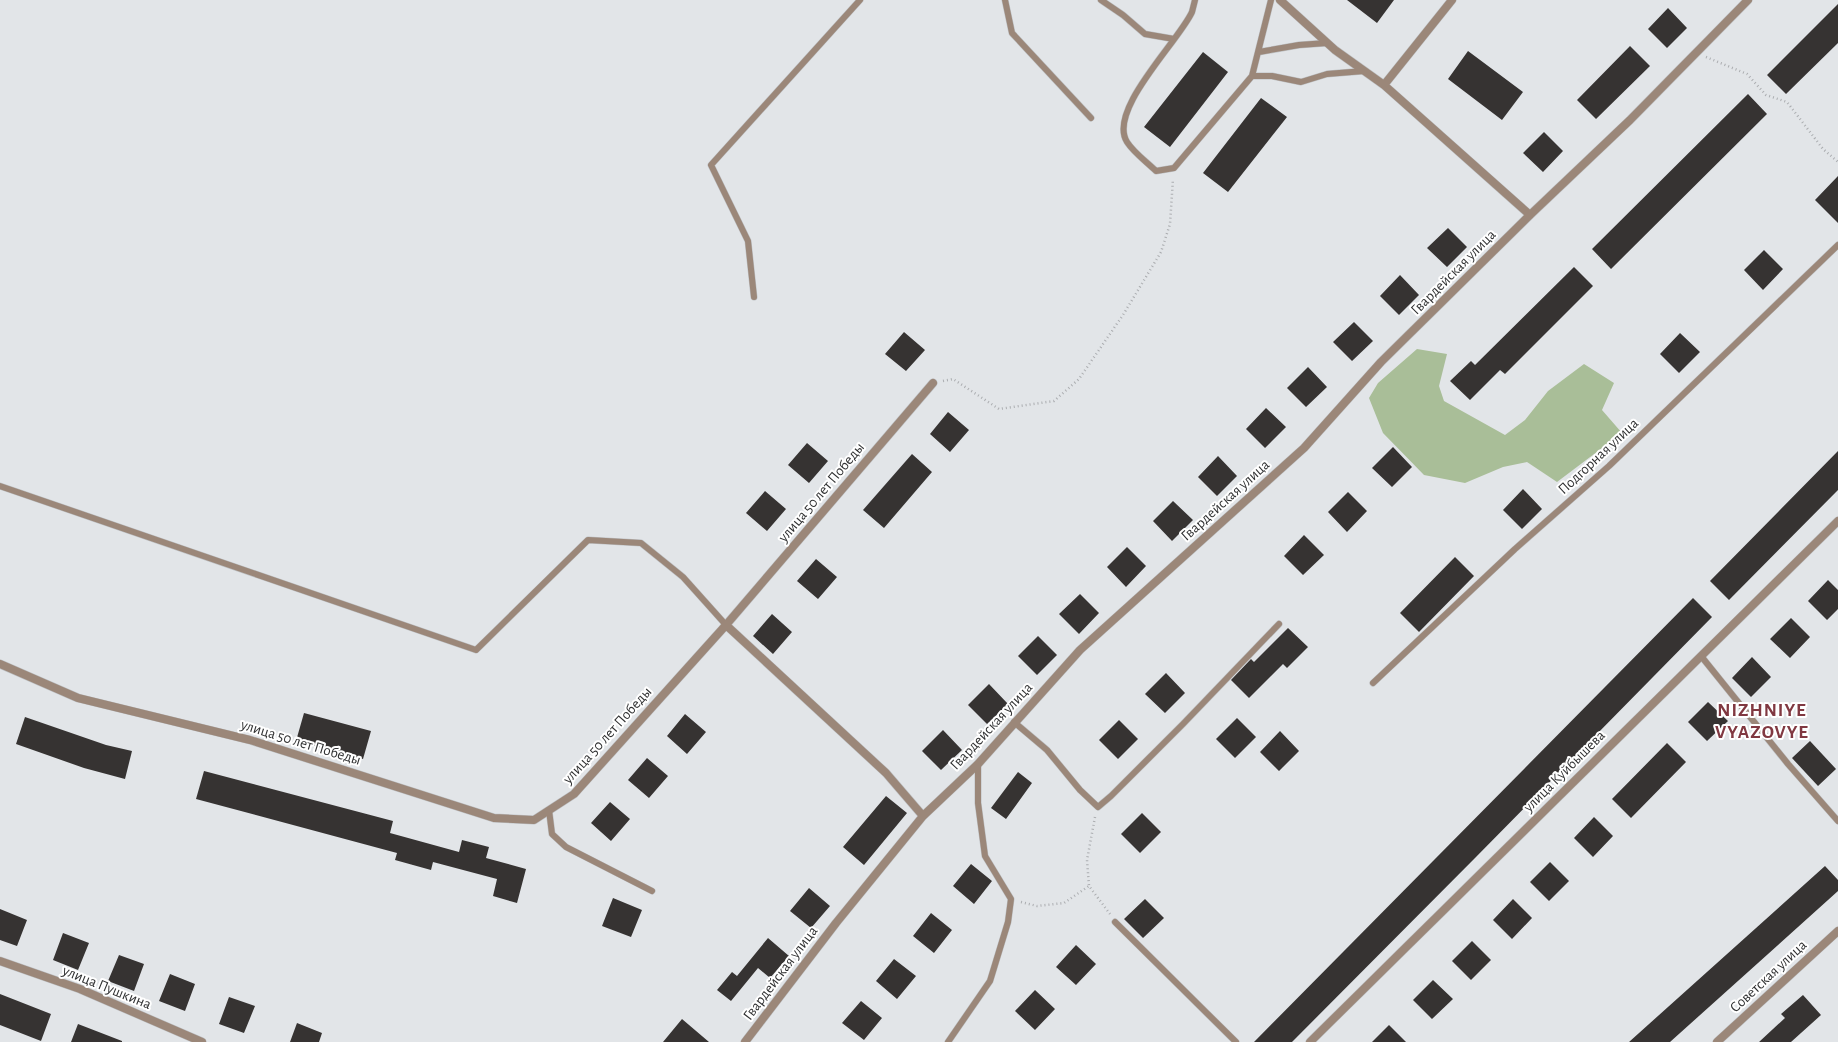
<svg xmlns="http://www.w3.org/2000/svg" width="1838" height="1042" viewBox="0 0 1838 1042" font-family="'Alegreya Sans',sans-serif">
	<style>
		.green { fill: #a9be98 }
		.building { fill: #363332 }
		.lines { fill: none; stroke-linecap: round; stroke-linejoin: round }
		.lane-casing { stroke: #bec1c4; stroke-width: 7 }
		.street-casing { stroke: #bec1c4; stroke-width: 9 }
		.path { stroke: #abadb0; stroke-width: 2.5; stroke-dasharray: 1 3; stroke-linecap: butt }
		.lane { stroke: #9b8779; stroke-width: 6 }
		.street { stroke: #9b8779; stroke-width: 8 }
		.labels { text-anchor: middle; stroke-width: 4; stroke-linejoin: round; paint-order: stroke }
		.street-label { font-size: 15px; fill: #303132; stroke: #fff }
		.district-label { font-size: 19px; font-weight: bold; letter-spacing: 1px; fill: #803841; stroke: #fff }
	</style>
	<rect width="100%" height="100%" fill="#e2e5e8"/>
	<path class="green" d="M 1417,349 L 1447,354 L 1439,386 L 1444,401 L 1505,435 L 1525,420 L 1548,391 L 1584,364 L 1614,383 L 1602,410 L 1622,433 L 1557,482 L 1527,462 L 1503,467 L 1465,483 L 1424,475 L 1383,433 L 1369,398 L 1378,383 Z"/>
	<path class="building" d="M 1347,0 L 1394,0 L 1377,23 Z
		M 1838,4 L 1838,43 L 1786,94 L 1767,75 Z
		M 1668,8 L 1687,28 L 1667,48 L 1648,29 Z
		M 1630,46 L 1650,66 L 1596,119 L 1577,100 Z
		M 1468,51 L 1523,92 L 1502,120 L 1448,79 Z
		M 1203,52 L 1228,72 L 1170,147 L 1144,127 Z
		M 1748,94 L 1767,114 L 1611,269 L 1592,249 Z
		M 1261,98 L 1287,117 L 1228,192 L 1203,173 Z
		M 1544,132 L 1563,151 L 1543,172 L 1523,153 Z
		M 1838,176 L 1838,223 L 1815,200 Z
		M 1448,228 L 1467,247 L 1447,267 L 1427,248 Z
		M 1764,250 L 1783,269 L 1763,290 L 1744,270 Z
		M 1574,267 L 1593,286 L 1505,374 L 1500,370 L 1470,400 L 1450,381 L 1471,361 L 1475,365 Z
		M 1400,275 L 1419,295 L 1399,315 L 1380,296 Z
		M 1354,322 L 1373,341 L 1352,361 L 1333,342 Z
		M 904,332 L 925,350 L 906,371 L 885,354 Z
		M 1680,333 L 1700,352 L 1679,373 L 1660,354 Z
		M 1308,367 L 1327,387 L 1306,407 L 1287,388 Z
		M 1266,408 L 1286,427 L 1265,448 L 1246,429 Z
		M 948,412 L 969,430 L 950,452 L 930,434 Z
		M 807,443 L 828,461 L 809,483 L 788,465 Z
		M 1393,447 L 1412,467 L 1392,487 L 1372,468 Z
		M 1838,451 L 1838,490 L 1729,600 L 1710,581 Z
		M 912,454 L 932,472 L 884,528 L 863,510 Z
		M 1218,456 L 1237,476 L 1217,496 L 1198,477 Z
		M 1523,489 L 1542,509 L 1522,529 L 1503,510 Z
		M 765,491 L 786,509 L 767,531 L 746,513 Z
		M 1348,492 L 1367,511 L 1347,532 L 1328,512 Z
		M 1173,501 L 1193,520 L 1172,541 L 1153,521 Z
		M 1304,535 L 1324,555 L 1303,575 L 1284,556 Z
		M 1127,547 L 1146,566 L 1126,587 L 1107,567 Z
		M 1455,557 L 1474,576 L 1419,632 L 1400,613 Z
		M 816,559 L 837,577 L 818,599 L 797,581 Z
		M 1828,580 L 1838,590 L 1838,609 L 1827,620 L 1808,601 Z
		M 1080,594 L 1099,613 L 1079,634 L 1059,614 Z
		M 1693,598 L 1712,617 L 1475,858 L 1292,1042 L 1254,1042 Z
		M 772,614 L 792,632 L 773,654 L 753,636 Z
		M 1791,618 L 1810,637 L 1790,658 L 1770,639 Z
		M 1288,628 L 1308,647 L 1287,668 L 1283,664 L 1249,698 L 1231,680 L 1251,659 L 1254,662 Z
		M 1038,636 L 1057,655 L 1037,675 L 1018,656 Z
		M 1752,657 L 1771,677 L 1751,697 L 1732,678 Z
		M 1166,673 L 1185,693 L 1165,713 L 1145,694 Z
		M 989,684 L 1008,704 L 987,724 L 968,705 Z
		M 1708,702 L 1728,721 L 1707,741 L 1688,722 Z
		M 304,713 L 371,731 L 363,759 L 296,741 Z
		M 685,714 L 706,732 L 687,754 L 667,736 Z
		M 25,717 L 106,745 L 132,751 L 125,779 L 84,768 L 16,744 Z
		M 1237,718 L 1256,737 L 1235,758 L 1216,739 Z
		M 1119,720 L 1138,739 L 1118,759 L 1099,740 Z
		M 943,730 L 962,750 L 941,770 L 922,751 Z
		M 1280,731 L 1299,751 L 1279,771 L 1260,752 Z
		M 1810,741 L 1836,769 L 1818,786 L 1792,758 Z
		M 1667,743 L 1686,762 L 1631,818 L 1612,799 Z
		M 647,758 L 668,776 L 649,798 L 628,780 Z
		M 204,771 L 393,821 L 390,833 L 459,852 L 462,840 L 489,847 L 486,858 L 526,869 L 517,903 L 493,896 L 497,879 L 433,862 L 431,870 L 395,860 L 397,853 L 196,799 Z
		M 1018,772 L 1032,783 L 1006,819 L 991,808 Z
		M 886,796 L 907,813 L 864,865 L 843,847 Z
		M 610,802 L 630,819 L 611,841 L 591,823 Z
		M 1142,813 L 1161,832 L 1140,853 L 1121,834 Z
		M 1594,817 L 1613,836 L 1593,857 L 1574,838 Z
		M 1550,862 L 1569,881 L 1549,901 L 1530,882 Z
		M 971,864 L 992,881 L 974,904 L 953,886 Z
		M 1825,866 L 1838,880 L 1838,891 L 1709,1007 L 1670,1042 L 1629,1042 Z
		M 809,888 L 830,906 L 811,928 L 790,911 Z
		M 613,898 L 642,910 L 631,937 L 602,926 Z
		M 1145,899 L 1164,918 L 1143,938 L 1124,919 Z
		M 1513,899 L 1532,918 L 1512,939 L 1493,920 Z
		M 0,909 L 27,920 L 17,946 L 0,940 Z
		M 931,913 L 952,930 L 934,953 L 913,936 Z
		M 63,933 L 89,943 L 78,970 L 53,960 Z
		M 768,938 L 789,956 L 770,978 L 758,968 L 731,1001 L 717,990 L 732,972 L 737,976 Z
		M 1472,941 L 1491,960 L 1471,980 L 1452,961 Z
		M 1076,945 L 1096,964 L 1076,985 L 1056,967 Z
		M 119,955 L 144,964 L 134,991 L 108,981 Z
		M 894,959 L 916,976 L 897,999 L 876,981 Z
		M 170,974 L 195,984 L 185,1011 L 159,1001 Z
		M 1433,980 L 1453,999 L 1432,1019 L 1413,1000 Z
		M 1035,990 L 1055,1009 L 1035,1030 L 1015,1011 Z
		M 0,994 L 51,1014 L 41,1041 L 0,1025 Z
		M 1803,995 L 1821,1015 L 1791,1042 L 1759,1042 L 1785,1018 L 1781,1014 Z
		M 229,997 L 255,1006 L 244,1033 L 219,1024 Z
		M 861,1001 L 882,1018 L 864,1040 L 842,1023 Z
		M 682,1019 L 709,1042 L 663,1042 Z
		M 297,1023 L 322,1033 L 319,1042 L 290,1042 Z
		M 78,1024 L 122,1041 L 122,1042 L 71,1042 Z
		M 1389,1025 L 1406,1042 L 1372,1042 Z"/>
	<g class="lines">
		<defs>
			<path id="lane" d="M 1005,0 L 1012,33 L 1091,118
				M 1101,0 L 1123,15 L 1145,34 L 1174,39
				M 1195,0 C 1194,4 1193,8 1192,12 C 1179,41 1107,110 1127,142 C 1134,153 1147,162 1156,171 L 1174,168 L 1252,76 L 1272,76 L 1301,82 L 1327,74 L 1364,71
				M 1259,52 L 1299,45 L 1327,43
				M 1252,76 L 1271,0
				M 754,297 L 748,241 L 711,165 L 860,0
				M 0,486 L 476,650 L 588,540 L 641,543 L 683,577 L 726,625
				M 1701,656 L 1788,764 L 1838,821
				M 1373,683 L 1515,549 L 1609,466 L 1838,245
				M 1014,722 L 1047,750 L 1080,790 L 1098,807 L 1111,796 L 1183,724 L 1279,624
				M 549,810 L 552,834 L 566,847 L 652,891
				M 1115,922 L 1236,1042
				M 948,1042 L 990,981 L 1008,922 L 1011,899 L 985,856 L 978,803 L 978,764"/>
			<path id="street" d="M 1280,0 L 1335,50 L 1384,85 L 1530,215
				M 1384,85 L 1452,0
				M 726,625 L 886,773 L 923,816
				M 0,664 L 78,698 L 250,740 L 494,818 L 534,820 L 574,794 L 726,625 L 933,383
				M 0,961 L 80,989 L 202,1042
				M 745,1042 L 836,923 L 923,816 L 978,764 L 1080,650 L 1304,448 L 1381,362 L 1530,215 L 1630,120 L 1748,0
				M 1310,1042 L 1838,521
				M 1717,1042 L 1838,931"/>
		</defs>
		<use href="#lane" class="lane-casing"/>
		<use href="#street" class="street-casing"/>
		<path class="path" d="M 1706,57 L 1747,74 L 1766,95 L 1787,102 L 1823,149 L 1838,162
			M 943,381 L 953,379 L 999,409 L 1054,401 L 1079,379 L 1123,315 L 1161,252 L 1170,224 L 1173,179
			M 1095,817 L 1087,860 L 1089,886 L 1110,914
			M 1021,902 L 1037,906 L 1064,903 L 1089,886"/>
		<use href="#lane" class="lane"/>
		<use href="#street" class="street"/>
	</g>
	<g class="labels">
		<g class="street-label">
			<text transform="translate(1453 272) rotate(-45)" y="5">Гвардейская улица</text>
			<text transform="translate(1598 456) rotate(-43)" y="5">Подгорная улица</text>
			<text transform="translate(821 492) rotate(-50)" y="5">улица 50 лет Победы</text>
			<text transform="translate(1225 500) rotate(-42)" y="5">Гвардейская улица</text>
			<text transform="translate(991 726) rotate(-47)" y="5">Гвардейская улица</text>
			<text transform="translate(607 735) rotate(-48)" y="5">улица 50 лет Победы</text>
			<text transform="translate(301 742) rotate(17)" y="5">улица 50 лет Победы</text>
			<text transform="translate(1564 771) rotate(-45)" y="5">улица Куйбышева</text>
			<text transform="translate(780 973) rotate(-53)" y="5">Гвардейская улица</text>
			<text transform="translate(1768 976) rotate(-43)" y="5">Советская улица</text>
			<text transform="translate(107 987) rotate(22)" y="5">улица Пушкина</text>
		</g>
		<g class="district-label">
			<text x="1762" y="716">NIZHNIYE<tspan x="1762" dy="22">VYAZOVYE</tspan></text>
		</g>
	</g>
</svg>
